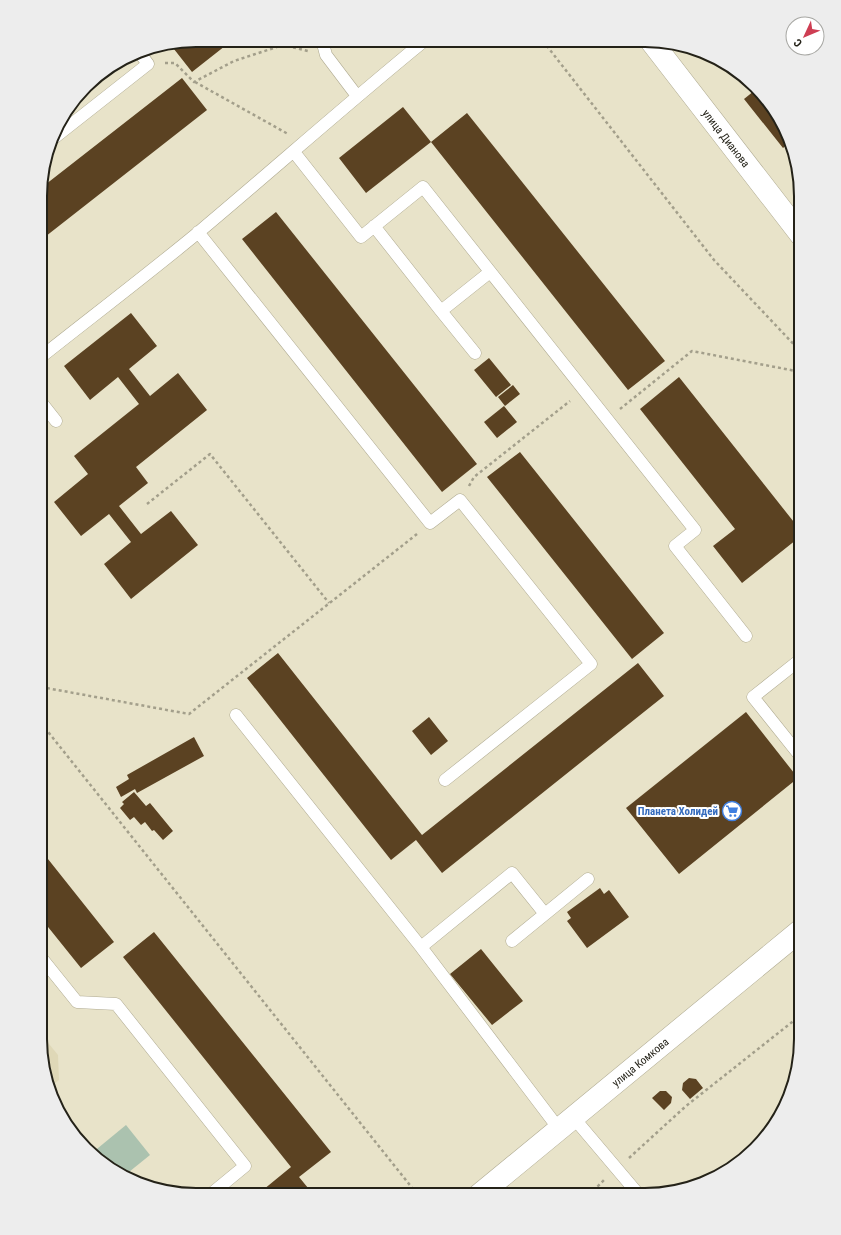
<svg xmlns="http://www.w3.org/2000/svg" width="841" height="1235" viewBox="0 0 841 1235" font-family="'Roboto Condensed',sans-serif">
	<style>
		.built { fill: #dfd8b7 }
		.green { fill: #abc2af }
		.building { fill: #5b4222 }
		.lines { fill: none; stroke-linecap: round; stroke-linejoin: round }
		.service-casing { stroke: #afaa91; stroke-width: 13 }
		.minor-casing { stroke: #afaa91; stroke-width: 23 }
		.secondary-casing { stroke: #afaa91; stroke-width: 23 }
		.path { stroke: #a39f8b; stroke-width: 2.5; stroke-dasharray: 3 3; stroke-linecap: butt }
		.service { stroke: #fff; stroke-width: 12 }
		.minor { stroke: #fff; stroke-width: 22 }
		.secondary { stroke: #fff; stroke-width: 22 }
		.labels { text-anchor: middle; stroke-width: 4; stroke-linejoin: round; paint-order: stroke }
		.street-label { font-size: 11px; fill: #242218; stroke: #fff }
		.shop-label { font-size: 11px; font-weight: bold; fill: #366cbe; stroke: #fff; text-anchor: end }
		.rim { fill: none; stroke: #242218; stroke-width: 2 }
	</style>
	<rect width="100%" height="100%" fill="#e8e3c9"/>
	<path class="built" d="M 40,1033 L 58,1055 L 59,1080 L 50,1087 Z"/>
	<path class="green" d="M 126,1125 L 150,1155 L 124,1176 L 101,1163 L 92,1153 Z"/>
	<path class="building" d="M 196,40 L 220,40 L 225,46 L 192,72 L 170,44 Z
		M 182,78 L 207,110 L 41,240 L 41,188 Z
		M 754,91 L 789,136 L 790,142 L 783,148 L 744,99 Z
		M 403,107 L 431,142 L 366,193 L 339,158 Z
		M 467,113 L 665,361 L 628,390 L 431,142 Z
		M 276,212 L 477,464 L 442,492 L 242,239 Z
		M 131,313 L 157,346 L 129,369 L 150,396 L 178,373 L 207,410 L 136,467 L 148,483 L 119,506 L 141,534 L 171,511 L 198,545 L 131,599 L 104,564 L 131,542 L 109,514 L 81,536 L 54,502 L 88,474 L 74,456 L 139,404 L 118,377 L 90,400 L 64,366 Z
		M 489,358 L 511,385 L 496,397 L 474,370 Z
		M 679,377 L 801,531 L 801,536 L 742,583 L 713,546 L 735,529 L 640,409 Z
		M 513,385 L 520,394 L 505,406 L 498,397 Z
		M 504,406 L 517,422 L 497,438 L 484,422 Z
		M 520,452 L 664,633 L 632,659 L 487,477 Z
		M 278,653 L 422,835 L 638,663 L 664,696 L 442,873 L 416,840 L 391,860 L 247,678 Z
		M 746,712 L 798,778 L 679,874 L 626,808 Z
		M 429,717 L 448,741 L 431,755 L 412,731 Z
		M 194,737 L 204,756 L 137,793 L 135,789 L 121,797 L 116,787 L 129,779 L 127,775 Z
		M 134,792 L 146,806 L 150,803 L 173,831 L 163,840 L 154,830 L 152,831 L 145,822 L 141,825 L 134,817 L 130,820 L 120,808 L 124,804 L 122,802 Z
		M 40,849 L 114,942 L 81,968 L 40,917 Z
		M 600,888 L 604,894 L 609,890 L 629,917 L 587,948 L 567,921 L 571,918 L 567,912 Z
		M 154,932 L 331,1152 L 299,1177 L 313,1194 L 258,1194 L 291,1167 L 123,957 Z
		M 481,949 L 523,1001 L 492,1025 L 450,974 Z
		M 689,1078 L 696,1079 L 703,1088 L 690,1099 L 682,1090 L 683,1083 Z
		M 660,1091 L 666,1091 L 672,1097 L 671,1103 L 664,1110 L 652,1098 Z
		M 774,1124 L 769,1134 L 765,1137 L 762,1134 Z
		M 758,1143 L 758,1144 L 741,1162 L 738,1159 Z"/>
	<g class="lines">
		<defs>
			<path id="service" d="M 322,40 L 326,55 L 357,96
				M 54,138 L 148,64 L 139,52
				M 294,152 L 361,237 L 423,187 L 695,530 L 675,546 L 746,636
				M 374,226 L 441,311 L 490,272
				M 198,232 L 430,523 L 460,500 L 591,664 L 445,780
				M 441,311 L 475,353
				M 41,357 C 94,315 148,274 200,231 C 275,168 348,103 424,41
				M 41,402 L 56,421
				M 236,715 L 421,947 L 559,1129
				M 801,757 L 753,697 L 801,659
				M 512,941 L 588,879
				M 421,947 L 512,873 L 545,914
				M 40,956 L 77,1002 L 116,1004 L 245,1166 L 211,1194
				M 573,1117 L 639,1195"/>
			<g id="minor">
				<path id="s1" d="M 479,1195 L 801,930"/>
			</g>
			<g id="secondary">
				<path id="s2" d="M 651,41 L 801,235"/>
			</g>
		</defs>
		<use href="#service" class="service-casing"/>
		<use href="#minor" class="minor-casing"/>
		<use href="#secondary" class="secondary-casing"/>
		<path class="path" d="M 543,41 L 714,260 L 801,352
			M 165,63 L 175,63 L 194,82 L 234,61 L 283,45 L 308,51
			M 195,82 L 288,134
			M 620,409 L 692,351 L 801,372
			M 469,486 L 474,477 L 570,401
			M 147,504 L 210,454 L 329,603
			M 41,687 L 189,714 L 417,534
			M 41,723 L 417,1194
			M 629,1158 L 686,1106 L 801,1015
			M 589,1195 L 604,1180"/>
		<use href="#service" class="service"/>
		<use href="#minor" class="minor"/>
		<use href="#secondary" class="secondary"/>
	</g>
	<defs>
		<symbol id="supermarket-ring" viewBox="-11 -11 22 22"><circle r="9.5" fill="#fff" stroke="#3f7fe0" stroke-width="1.5"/><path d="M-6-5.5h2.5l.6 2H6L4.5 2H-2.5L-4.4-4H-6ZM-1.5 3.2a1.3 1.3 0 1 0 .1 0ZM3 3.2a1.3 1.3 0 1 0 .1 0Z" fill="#3f7fe0"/></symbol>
	</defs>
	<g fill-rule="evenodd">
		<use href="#supermarket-ring" x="721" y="800" width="22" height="22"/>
	</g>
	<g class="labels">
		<g class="street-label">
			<text dy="4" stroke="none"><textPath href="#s2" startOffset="123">улица Дианова</textPath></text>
			<text dy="4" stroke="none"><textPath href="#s1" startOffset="209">улица Комкова</textPath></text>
		</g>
		<g class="shop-label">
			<text x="718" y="815">Планета Холидей</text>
		</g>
	</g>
	<path d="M0 0H841V1235H0ZM196 47H645A149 149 0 0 1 794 196V1039A149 149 0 0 1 645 1188H196A149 149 0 0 1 47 1039V196A149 149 0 0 1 196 47Z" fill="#ededed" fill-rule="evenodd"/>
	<path class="rim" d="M196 47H645A149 149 0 0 1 794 196V1039A149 149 0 0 1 645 1188H196A149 149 0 0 1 47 1039V196A149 149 0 0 1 196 47Z"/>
	<g transform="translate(805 36) rotate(226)"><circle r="19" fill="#ffffff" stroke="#a7a7a3"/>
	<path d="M0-3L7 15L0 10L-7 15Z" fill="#ce3e53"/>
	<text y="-6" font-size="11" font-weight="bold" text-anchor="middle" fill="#242218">С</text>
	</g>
</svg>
